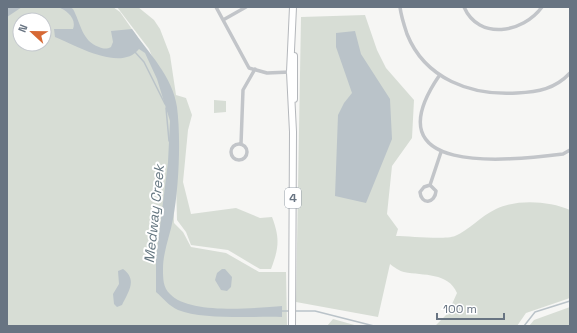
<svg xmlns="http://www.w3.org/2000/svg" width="577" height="333" viewBox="0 0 577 333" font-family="'Space Grotesk',sans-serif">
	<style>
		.green { fill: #d7ddd5; fill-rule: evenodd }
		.water { fill: #bac3c9 }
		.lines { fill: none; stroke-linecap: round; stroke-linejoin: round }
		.stream { stroke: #bac3c9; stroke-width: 1.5 }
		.primary-casing { stroke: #b4b7bb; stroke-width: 8 }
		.minor { stroke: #c2c5c9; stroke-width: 3.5 }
		.primary { stroke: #fff; stroke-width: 6 }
		.labels { text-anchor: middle; stroke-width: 4; stroke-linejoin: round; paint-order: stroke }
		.shield { fill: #fff; stroke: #959ea8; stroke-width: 1 }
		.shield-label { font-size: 12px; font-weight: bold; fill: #687482 }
		.water-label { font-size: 14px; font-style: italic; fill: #63757f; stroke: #fff }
	</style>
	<rect width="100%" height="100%" fill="#f6f6f4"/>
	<path class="green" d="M 7,7 L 113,7 L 120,12 L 148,52 L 172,110 L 174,223 L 183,232 L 191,247 L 226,253 L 259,272 L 286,272 L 287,326 L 7,326 ZM 20,20 L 44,20 L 44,44 L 20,44 Z
		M 117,7 L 138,7 L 154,20 L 160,29 L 170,55 L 176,95 L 186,98 L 192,115 L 188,130 L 183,182 L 191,214 L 236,208 L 260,218 L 272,217 C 280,238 279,248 271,269 L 260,269 L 228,250 L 191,245 L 186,232 L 177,220 L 174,110 L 149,49 Z
		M 365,15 L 377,50 L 386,68 L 414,100 L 412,138 L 392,166 L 387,214 L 398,229 L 396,236 C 409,236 445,240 455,236 C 469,230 481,216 496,209 C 517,199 549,201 570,210 L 570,298 L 526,313 L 517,326 L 435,326 L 448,313 L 457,293 C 448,272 424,276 404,272 C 399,271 394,267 390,264 L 378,317 L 296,302 L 301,17 Z
		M 214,100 L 226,101 L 226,112 L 214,113 Z
		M 570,307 L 570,326 L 529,326 L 534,320 Z
		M 333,319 L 358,326 L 327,326 Z"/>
	<path class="water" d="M 7,7 L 22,7 L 7,17 Z
		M 58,7 L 70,7 L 73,9 C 81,24 82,41 99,47 C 104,49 107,49 111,47 L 113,42 L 111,31 L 132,29 C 148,52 173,77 177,107 C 181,138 179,187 173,219 C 170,236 163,251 163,269 C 163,278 163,288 170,294 C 189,315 256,308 282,306 L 282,317 C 254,316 203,320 178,310 C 169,306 163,298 156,292 L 156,259 L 168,162 L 170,121 L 157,79 L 145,53 L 139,49 C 121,72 77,46 55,37 L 54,29 L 73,29 C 77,18 66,10 58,7 Z
		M 355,31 L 361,54 L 390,99 L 392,139 L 366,203 L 335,196 L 338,115 L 344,103 L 352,93 L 336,47 L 336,33 Z
		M 123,269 C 138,280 128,292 122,305 L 117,307 L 114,304 L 113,294 L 119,284 L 118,271 Z
		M 222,269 L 225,269 L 232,277 L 231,287 L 227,291 L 221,290 L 215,280 L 217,273 Z"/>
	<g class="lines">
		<path class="stream" d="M 135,52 L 144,62 L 165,104
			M 166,108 L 169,141
			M 281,311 L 291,311
			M 295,311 L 315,311 L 374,326
			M 524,326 L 535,312 L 570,301"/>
		<defs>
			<path id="primary" d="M 294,99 L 294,56
				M 292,326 L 293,132 L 290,72 L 293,7"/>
		</defs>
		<use href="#primary" class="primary-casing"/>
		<path class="minor" d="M 216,7 L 249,68 L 267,73 L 290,72
			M 400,7 C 401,16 404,25 407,34 C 425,79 471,96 517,93 C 538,92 555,89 570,73
			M 464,7 C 479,41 523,33 542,7
			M 223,20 L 246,7
			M 439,76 C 371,176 506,161 563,154 L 570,150
			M231 152a8 8 0 1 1 16 0a8 8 0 1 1-16 0Z
			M 241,144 L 243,90 L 255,69
			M 430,185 L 436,191 C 435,204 421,205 420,192 L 424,187 L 430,185 L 441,152"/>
		<use href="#primary" class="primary"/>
	</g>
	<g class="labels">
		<rect class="shield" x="285" y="188" width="16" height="20" rx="3"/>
		<g class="shield-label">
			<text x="293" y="202">4</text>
		</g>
		<g class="water-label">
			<text transform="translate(154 214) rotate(-84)" y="5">Medway Creek</text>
		</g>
	</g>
	<rect width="577" height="333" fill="none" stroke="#687482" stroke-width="16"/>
	<g transform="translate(32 32) rotate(292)"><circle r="19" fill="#ffffff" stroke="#c3c7cd"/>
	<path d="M0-3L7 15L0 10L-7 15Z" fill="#d66834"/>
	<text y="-6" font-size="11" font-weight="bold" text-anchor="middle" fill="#687482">N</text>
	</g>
	<path d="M437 313v6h67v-6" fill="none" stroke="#687482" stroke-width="2"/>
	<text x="443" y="313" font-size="12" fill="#687482" stroke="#ffffff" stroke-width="3" paint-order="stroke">100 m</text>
</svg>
